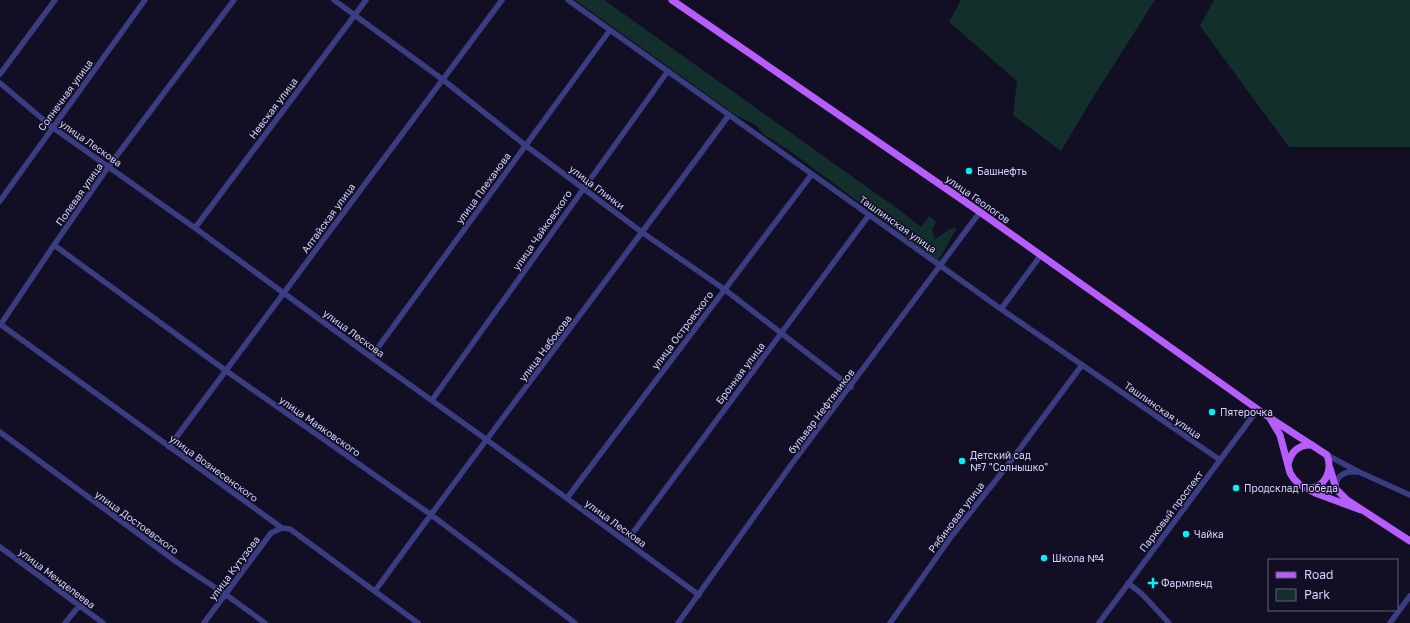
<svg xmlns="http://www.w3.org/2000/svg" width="1410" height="623" viewBox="0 0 1410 623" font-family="'Golos Text',sans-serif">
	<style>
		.green { fill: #122f2c }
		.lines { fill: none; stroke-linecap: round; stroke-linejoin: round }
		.minor { stroke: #3b3d83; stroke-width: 5.5 }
		.major { stroke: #b65dfb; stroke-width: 7 }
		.poi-dot { fill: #05eff8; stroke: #120f25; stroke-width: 1.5 }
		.labels { text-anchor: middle; stroke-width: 3; stroke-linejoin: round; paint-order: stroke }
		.street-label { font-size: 10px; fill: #d6d4fe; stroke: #120f25 }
		.poi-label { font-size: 10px; fill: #d6d4fe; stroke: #120f25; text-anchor: start }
	</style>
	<rect width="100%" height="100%" fill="#120f25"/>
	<path class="green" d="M 575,0 L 604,0 L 898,209 L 921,227 L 929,216 L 936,222 L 932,229 L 935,239 L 950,229 L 957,228 L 938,261 L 790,151 L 763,134 L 756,125 L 737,116 Z
		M 961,0 L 1155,0 L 1092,99 L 1061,151 L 1013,115 L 1017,81 L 949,22 Z
		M 1214,0 L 1410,0 L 1410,147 L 1289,147 L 1200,26 Z"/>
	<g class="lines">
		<path class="minor" d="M 334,0 L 442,79 L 525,145 L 643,233 L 724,289 L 851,387
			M 568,0 L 1001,309 L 1220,460
			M 0,74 L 55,0
			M 0,83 L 52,127 L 195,228 L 371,357 L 487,440 L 699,595
			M 0,201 L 145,0
			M 195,228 L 366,0
			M 54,245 L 225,370 L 430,514 L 575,623
			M 1001,309 L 1041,255
			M 0,324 L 282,528 L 290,529 L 418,623
			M 1,324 L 54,245 L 109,166 L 234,0
			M 371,357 L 610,30
			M 432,400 L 668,71
			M 0,432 L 178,563 L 225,594 L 265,623
			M 169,447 L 502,0
			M 1327,455 L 1359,472 L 1410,495
			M 1336,487 C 1336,475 1346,471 1356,472
			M 567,498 L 812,174
			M 626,542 L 869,215
			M 0,547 L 103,623
			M 1128,583 L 1142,594 L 1169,623
			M 375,591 C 491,431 612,274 729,115
			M 65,623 L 79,606
			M 204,623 L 271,533 L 282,528
			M 678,623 L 791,465 L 980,212
			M 890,623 L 951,537 L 1007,466 L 1082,365
			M 1099,623 L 1258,409
			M 1390,623 L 1410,596"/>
		<path class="major" d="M 672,0 L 980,212 L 1270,418 L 1327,455 C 1333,471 1325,490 1305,488
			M 1271,420 L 1280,435 L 1290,473 L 1294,479 L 1300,485 L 1315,493 L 1361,510
			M 1288,465 C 1290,453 1298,444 1312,445
			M 1330,468 L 1336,489 L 1347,500 L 1410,541"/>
	</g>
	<g class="poi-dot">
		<circle cx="969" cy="171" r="4"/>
		<circle cx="1212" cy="412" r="4"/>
		<circle cx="962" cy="461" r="4"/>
		<circle cx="1236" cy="488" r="4"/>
		<circle cx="1186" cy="534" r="4"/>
		<circle cx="1044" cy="558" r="4"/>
		<path d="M1151 577h4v4h4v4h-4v4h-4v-4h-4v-4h4z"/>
	</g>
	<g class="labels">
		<g class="street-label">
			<text transform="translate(65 95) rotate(-54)" y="4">Солнечная улица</text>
			<text transform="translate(273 108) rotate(-53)" y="4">Невская улица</text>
			<text transform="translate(91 143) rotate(35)" y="4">улица Лескова</text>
			<text transform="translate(597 187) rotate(37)" y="4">улица Глинки</text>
			<text transform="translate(483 188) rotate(-54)" y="4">улица Плеханова</text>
			<text transform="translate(79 194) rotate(-55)" y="4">Полевая улица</text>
			<text transform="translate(978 199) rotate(35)" y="4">улица Геологов</text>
			<text transform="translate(328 218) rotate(-54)" y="4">Алтайская улица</text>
			<text transform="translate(898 224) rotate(35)" y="4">Ташлинская улица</text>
			<text transform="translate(542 230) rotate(-55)" y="4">улица Чайковского</text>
			<text transform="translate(682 330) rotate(-53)" y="4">улица Островского</text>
			<text transform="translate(354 333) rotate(36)" y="4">улица Лескова</text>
			<text transform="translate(545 348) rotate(-53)" y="4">улица Набокова</text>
			<text transform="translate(740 373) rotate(-53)" y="4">Бронная улица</text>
			<text transform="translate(1163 410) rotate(35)" y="4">Ташлинская улица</text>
			<text transform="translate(821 411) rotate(-53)" y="4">бульвар Нефтяников</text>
			<text transform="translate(320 426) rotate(35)" y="4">улица Маяковского</text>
			<text transform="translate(214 468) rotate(36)" y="4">улица Вознесенского</text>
			<text transform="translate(1171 511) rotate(-53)" y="4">Парковый проспект</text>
			<text transform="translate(956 517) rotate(-53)" y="4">Рябиновая улица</text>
			<text transform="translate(137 522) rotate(36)" y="4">улица Достоевского</text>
			<text transform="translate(616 523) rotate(36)" y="4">улица Лескова</text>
			<text transform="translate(234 568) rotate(-53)" y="4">улица Кутузова</text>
			<text transform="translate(57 578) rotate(37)" y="4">улица Менделеева</text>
		</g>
		<g class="poi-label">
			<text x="977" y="175">Башнефть</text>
			<text x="1220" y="416">Пятерочка</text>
			<text x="970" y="459">Детский сад<tspan x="970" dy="12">№7 "Солнышко"</tspan></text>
			<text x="1244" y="492">Продсклад Победа</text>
			<text x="1194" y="538">Чайка</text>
			<text x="1052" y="562">Школа №4</text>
			<text x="1161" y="587">Фармленд</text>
		</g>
	</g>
	<rect x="1268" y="559" width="130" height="52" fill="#120f25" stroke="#605e7c"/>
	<rect x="1276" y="572" width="20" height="6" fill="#b65dfb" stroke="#605e7c"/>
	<text x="1304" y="579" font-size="12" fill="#d6d4fe">Road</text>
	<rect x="1276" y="589" width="20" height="12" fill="#122f2c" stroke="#605e7c"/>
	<text x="1304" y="599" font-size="12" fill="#d6d4fe">Park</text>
</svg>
